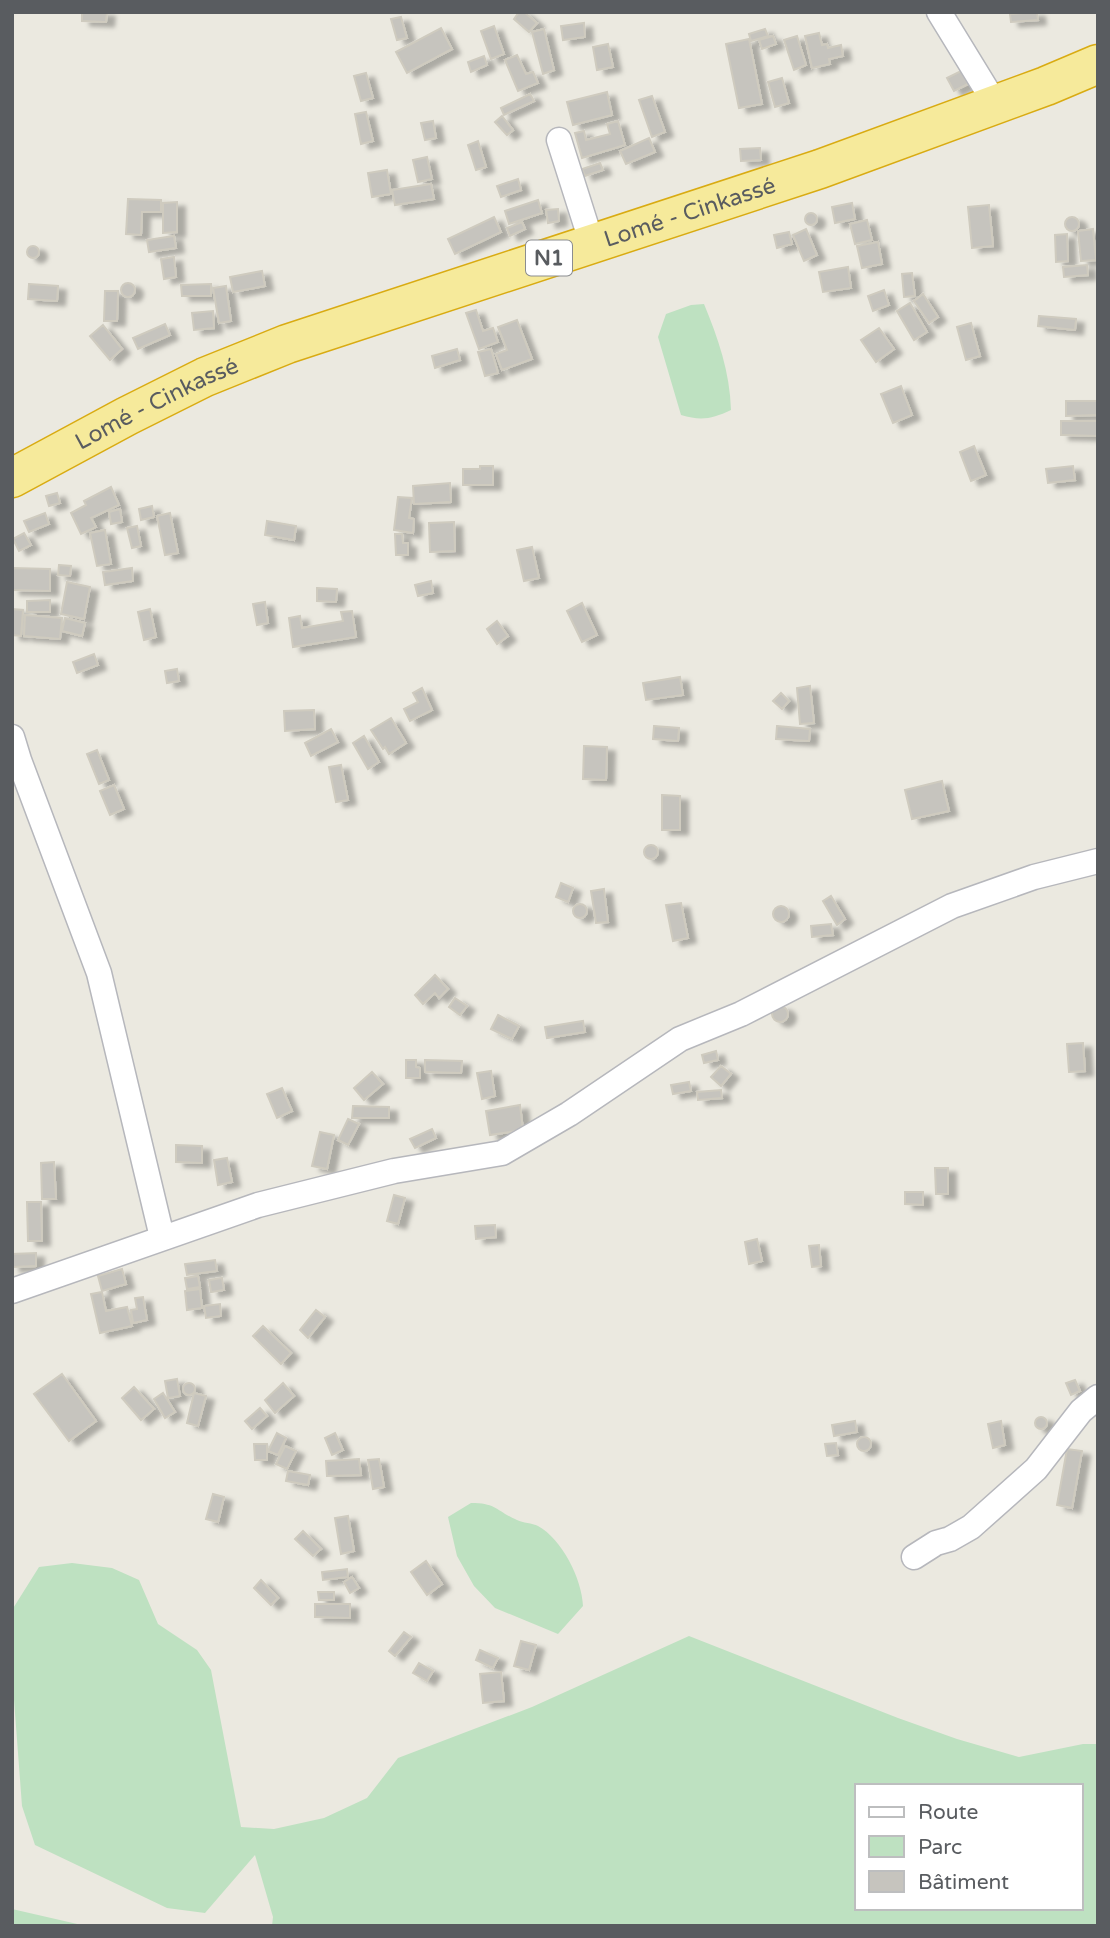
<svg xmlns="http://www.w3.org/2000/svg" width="1110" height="1938" viewBox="0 0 1110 1938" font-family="'Varela Round',sans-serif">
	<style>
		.green { fill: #bee1c1; fill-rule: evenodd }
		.building { fill: #c6c4be; stroke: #cfcbbf; stroke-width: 2; filter: url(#shadow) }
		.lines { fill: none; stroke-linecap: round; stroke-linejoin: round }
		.minor-casing { stroke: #b6b7bc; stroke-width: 27 }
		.trunk-casing { stroke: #d9ab12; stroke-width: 41 }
		.minor { stroke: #fff; stroke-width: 24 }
		.trunk { stroke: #f6ea9b; stroke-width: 38 }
		.labels { text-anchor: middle; stroke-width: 7; stroke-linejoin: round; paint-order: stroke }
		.shield { fill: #fff; stroke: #8b8d90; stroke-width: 2 }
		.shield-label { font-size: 21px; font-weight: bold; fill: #595c60 }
		.street-label { font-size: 23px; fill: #595c60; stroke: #fff }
	</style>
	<defs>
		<filter id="shadow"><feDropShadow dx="8" dy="4.5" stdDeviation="2" flood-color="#0004"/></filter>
	</defs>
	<rect width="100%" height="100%" fill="#ebe9e0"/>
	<path class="green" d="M 704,304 C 718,338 730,372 731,410 C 712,419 701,421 681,415 L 658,337 L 666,314 L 691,305 Z
		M 471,1503 C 497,1503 496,1511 517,1520 C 523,1523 532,1523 538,1526 C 562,1539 582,1579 583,1606 L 558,1634 L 495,1608 L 474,1586 L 457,1556 L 448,1517 Z
		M 72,1563 L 112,1568 L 139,1580 L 158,1624 L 197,1650 L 211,1670 L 241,1827 L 274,1829 L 324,1818 L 367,1798 L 398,1758 L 532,1707 L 689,1636 L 898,1718 L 957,1739 L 1019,1757 L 1083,1744 L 1098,1744 L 1098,1926 L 272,1926 L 273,1917 L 255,1855 L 205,1913 L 167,1908 L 35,1845 L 22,1806 L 12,1673 L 12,1610 L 39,1567 ZM 856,1786 L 1080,1786 L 1080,1908 L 856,1908 Z
		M 12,1909 L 86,1926 L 12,1926 Z"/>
	<path class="building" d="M 82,12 L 107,12 L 106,22 L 82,21 Z
		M 519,12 L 524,12 L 537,23 L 529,32 L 514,19 Z
		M 1037,12 L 1038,20 L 1011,22 L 1010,14 Z
		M 401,17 L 407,38 L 397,40 L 391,19 Z
		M 584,23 L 585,37 L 563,40 L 561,26 Z
		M 494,26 L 504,54 L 491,59 L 481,31 Z
		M 441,28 L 452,49 L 407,73 L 396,52 Z
		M 544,29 L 554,70 L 543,74 L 532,32 Z
		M 765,29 L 768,36 L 751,41 L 749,34 Z
		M 819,33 L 822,45 L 827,44 L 828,48 L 841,45 L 843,56 L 829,59 L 830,64 L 812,68 L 805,36 Z
		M 773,36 L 776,44 L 762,49 L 759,40 Z
		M 797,36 L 806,65 L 794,70 L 784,40 Z
		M 749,39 L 762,104 L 739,108 L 726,44 Z
		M 608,44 L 613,67 L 597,70 L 593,47 Z
		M 517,55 L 526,74 L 533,72 L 538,83 L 518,91 L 505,60 Z
		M 484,56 L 487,65 L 471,72 L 468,62 Z
		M 961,71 L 968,84 L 954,91 L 947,78 Z
		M 366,73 L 373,98 L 361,101 L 354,76 Z
		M 782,78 L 789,103 L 775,107 L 768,82 Z
		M 607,92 L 612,115 L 573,125 L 567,102 Z
		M 530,94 L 534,101 L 504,115 L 501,108 Z
		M 652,96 L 665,132 L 652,137 L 639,100 Z
		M 366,112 L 373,141 L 361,144 L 355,114 Z
		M 502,116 L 513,130 L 507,135 L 495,122 Z
		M 433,121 L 436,138 L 425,140 L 421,123 Z
		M 618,121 L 625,145 L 582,158 L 575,133 L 584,131 L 586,140 L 610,134 L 607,124 Z
		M 649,138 L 655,152 L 626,164 L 620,151 Z
		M 478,141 L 486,167 L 476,170 L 468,145 Z
		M 760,148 L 761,160 L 741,161 L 740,149 Z
		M 427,157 L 432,179 L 418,182 L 413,160 Z
		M 600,163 L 603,170 L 585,176 L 582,169 Z
		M 387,170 L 391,194 L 372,197 L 368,173 Z
		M 518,179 L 521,190 L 501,197 L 497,186 Z
		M 431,184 L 434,199 L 395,205 L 392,190 Z
		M 128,199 L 161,200 L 161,212 L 142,212 L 141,235 L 126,234 Z
		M 538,200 L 542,213 L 509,224 L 505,211 Z
		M 177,202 L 177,232 L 163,233 L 163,203 Z
		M 852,203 L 855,219 L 835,223 L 832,207 Z
		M 989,205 L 993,246 L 972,248 L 968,207 Z
		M 558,209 L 559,221 L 548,223 L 546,210 Z
		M805 219a6 6 0 1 1 12 0a6 6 0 1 1-12 0Z
		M1065 224a7 7 0 1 1 14 0a7 7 0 1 1-14 0Z
		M 494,217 L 501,232 L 455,254 L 448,239 Z
		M 867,220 L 872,240 L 855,244 L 850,224 Z
		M 522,222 L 525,229 L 510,236 L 507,228 Z
		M 806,229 L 817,255 L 804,261 L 793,235 Z
		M 1093,229 L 1096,260 L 1081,261 L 1078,231 Z
		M 789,232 L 792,244 L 777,248 L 774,235 Z
		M 1067,234 L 1068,261 L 1056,262 L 1055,235 Z
		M 174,236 L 176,248 L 149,252 L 147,240 Z
		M 878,242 L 882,264 L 862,268 L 857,246 Z
		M27 252a6 6 0 1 1 12 0a6 6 0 1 1-12 0Z
		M 174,257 L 176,277 L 164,279 L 161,259 Z
		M 1087,265 L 1088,275 L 1064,277 L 1063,267 Z
		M 848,267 L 851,288 L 823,292 L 819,272 Z
		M 262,271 L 265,286 L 233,292 L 230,277 Z
		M 912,273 L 915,296 L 904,297 L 902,274 Z
		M121 290a7 7 0 1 1 14 0a7 7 0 1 1-14 0Z
		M 29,284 L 58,286 L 57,301 L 28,299 Z
		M 211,284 L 211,296 L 182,296 L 181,285 Z
		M 226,286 L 231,321 L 219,323 L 213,288 Z
		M 884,290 L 889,305 L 873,311 L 868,296 Z
		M 105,291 L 118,291 L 117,321 L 104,321 Z
		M 923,294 L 938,317 L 929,323 L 914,301 Z
		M 910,303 L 927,332 L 914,340 L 897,311 Z
		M 476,310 L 483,331 L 493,328 L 498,342 L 479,349 L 466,313 Z
		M 213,311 L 214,328 L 194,330 L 192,313 Z
		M 1039,316 L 1076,319 L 1075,330 L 1038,326 Z
		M 517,320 L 532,359 L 502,370 L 496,354 L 507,350 L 498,327 Z
		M 971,323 L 980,356 L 966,360 L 957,327 Z
		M 165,324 L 170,335 L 138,349 L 133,338 Z
		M 103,325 L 122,349 L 110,360 L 90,336 Z
		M 879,328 L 894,349 L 876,362 L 861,340 Z
		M 457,349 L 460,360 L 435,368 L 432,356 Z
		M 491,349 L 498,373 L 485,376 L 478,352 Z
		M 901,386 L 912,415 L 893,423 L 881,394 Z
		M 1066,401 L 1098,401 L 1098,415 L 1066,416 Z
		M 1061,421 L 1098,421 L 1098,436 L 1061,435 Z
		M 974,446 L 986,475 L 971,481 L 960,452 Z
		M 480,466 L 493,466 L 493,485 L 463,485 L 463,469 L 480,469 Z
		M 1073,466 L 1075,480 L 1048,483 L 1046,469 Z
		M 450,483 L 451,502 L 414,504 L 413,486 Z
		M 111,487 L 119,505 L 91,518 L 96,527 L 81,534 L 71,513 L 86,505 L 84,501 Z
		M 57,493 L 60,503 L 49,506 L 46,496 Z
		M 398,497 L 412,498 L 409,518 L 414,519 L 413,533 L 394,530 Z
		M 152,506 L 154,517 L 141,520 L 139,509 Z
		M 120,509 L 122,522 L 111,524 L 109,512 Z
		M 45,513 L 49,524 L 29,532 L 24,521 Z
		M 170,513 L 178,553 L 165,555 L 157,516 Z
		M 267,521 L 296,526 L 294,540 L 265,535 Z
		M 454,522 L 455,551 L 430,552 L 429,523 Z
		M 137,526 L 141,546 L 132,548 L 127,528 Z
		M 105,530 L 111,564 L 97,566 L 90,533 Z
		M 24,533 L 31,545 L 19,551 L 13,539 Z
		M 395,534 L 402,534 L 403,543 L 408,543 L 408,555 L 396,555 Z
		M 532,547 L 539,578 L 524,581 L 517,550 Z
		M 59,565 L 71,566 L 70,576 L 58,575 Z
		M 12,568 L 50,569 L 50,591 L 12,590 Z
		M 132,568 L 133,581 L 105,585 L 103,572 Z
		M 431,581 L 433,593 L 418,596 L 415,585 Z
		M 67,582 L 90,587 L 84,619 L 61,614 Z
		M 317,588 L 337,589 L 336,602 L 317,601 Z
		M 50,600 L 50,612 L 27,612 L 27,601 Z
		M 265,602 L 268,623 L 257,625 L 253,604 Z
		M 582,603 L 597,635 L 582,642 L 567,611 Z
		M 12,609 L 23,610 L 21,636 L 12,635 Z
		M 150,609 L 156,637 L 144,640 L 138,612 Z
		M 352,611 L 356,637 L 293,647 L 289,618 L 300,616 L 302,628 L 343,621 L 341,612 Z
		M 25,615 L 62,618 L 60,639 L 24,636 Z
		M 65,618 L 85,623 L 82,636 L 62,631 Z
		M 497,621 L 508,636 L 497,644 L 487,629 Z
		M 94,654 L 98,665 L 77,673 L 73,662 Z
		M 177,669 L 179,681 L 167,683 L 165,671 Z
		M 680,677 L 683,695 L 646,700 L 643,683 Z
		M 810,686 L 814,723 L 800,724 L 797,688 Z
		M 422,688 L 432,710 L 410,721 L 404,709 L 418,702 L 413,693 Z
		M 781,693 L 789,701 L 782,709 L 773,701 Z
		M 314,710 L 315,729 L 285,731 L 284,711 Z
		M 391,718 L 406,743 L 389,754 L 385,747 L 383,749 L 371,730 Z
		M 654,726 L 679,728 L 678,741 L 653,739 Z
		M 777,726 L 810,729 L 809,741 L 776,739 Z
		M 331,729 L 338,742 L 311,756 L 305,743 Z
		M 364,736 L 379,762 L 368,769 L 353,743 Z
		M 584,746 L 607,747 L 606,780 L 583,779 Z
		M 97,750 L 109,780 L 99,784 L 87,754 Z
		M 341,765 L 348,800 L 336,802 L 329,767 Z
		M 942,781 L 949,811 L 912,819 L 905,790 Z
		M 114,785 L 124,809 L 110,815 L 100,791 Z
		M 662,795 L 680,796 L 680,830 L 662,830 Z
		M644 852a7 7 0 1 1 14 0a7 7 0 1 1-14 0Z
		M 561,883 L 573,888 L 568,902 L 556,897 Z
		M 604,889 L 608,922 L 596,923 L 591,891 Z
		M 831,896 L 845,919 L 837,925 L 823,901 Z
		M 681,903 L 688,938 L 673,941 L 666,905 Z
		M573 911a7 7 0 1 1 14 0a7 7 0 1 1-14 0Z
		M773 914a8 8 0 1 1 16 0a8 8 0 1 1-16 0Z
		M 831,924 L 833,935 L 812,937 L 811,926 Z
		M 435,975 L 448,989 L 439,998 L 435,993 L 423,1004 L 415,995 Z
		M 455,998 L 467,1006 L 460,1015 L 449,1007 Z
		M772 1014a8 8 0 1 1 16 0a8 8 0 1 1-16 0Z
		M 498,1015 L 519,1026 L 512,1039 L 491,1029 Z
		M 583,1021 L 585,1032 L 547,1038 L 545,1027 Z
		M 1083,1043 L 1085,1071 L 1069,1072 L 1067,1044 Z
		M 716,1051 L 718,1060 L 704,1063 L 702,1055 Z
		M 406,1060 L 416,1060 L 416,1067 L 420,1068 L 420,1078 L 406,1078 Z
		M 425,1060 L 462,1061 L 461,1073 L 425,1072 Z
		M 721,1066 L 731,1074 L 721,1086 L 711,1077 Z
		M 491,1071 L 495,1096 L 482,1099 L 477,1073 Z
		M 372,1072 L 383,1084 L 364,1100 L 354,1088 Z
		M 689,1082 L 691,1091 L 673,1094 L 671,1085 Z
		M 282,1088 L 292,1111 L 277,1118 L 267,1094 Z
		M 721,1090 L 722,1098 L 698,1100 L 697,1092 Z
		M 520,1105 L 523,1130 L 490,1135 L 486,1111 Z
		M 353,1106 L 389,1107 L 389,1118 L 352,1118 Z
		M 348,1119 L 359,1124 L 348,1145 L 338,1140 Z
		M 432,1129 L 436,1138 L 415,1148 L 410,1139 Z
		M 320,1132 L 334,1135 L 327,1169 L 312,1166 Z
		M 176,1145 L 202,1146 L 202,1163 L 176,1162 Z
		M 227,1158 L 232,1182 L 218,1185 L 214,1160 Z
		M 54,1162 L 56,1199 L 42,1199 L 41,1163 Z
		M 935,1168 L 948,1168 L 948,1194 L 936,1194 Z
		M 905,1192 L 923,1192 L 923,1205 L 905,1204 Z
		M 394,1195 L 405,1198 L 398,1224 L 387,1221 Z
		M 27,1202 L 41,1202 L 42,1241 L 28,1241 Z
		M 495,1225 L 496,1237 L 476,1239 L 475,1226 Z
		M 757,1239 L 762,1261 L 749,1264 L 745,1242 Z
		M 819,1245 L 821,1266 L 812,1267 L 809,1246 Z
		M 36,1253 L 36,1266 L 12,1267 L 12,1254 Z
		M 215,1260 L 217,1271 L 187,1275 L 185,1264 Z
		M 122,1269 L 126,1284 L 102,1291 L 98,1276 Z
		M 198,1276 L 200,1287 L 187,1289 L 185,1278 Z
		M 222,1278 L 224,1290 L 211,1292 L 209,1280 Z
		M 200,1289 L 202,1308 L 187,1310 L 185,1291 Z
		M 102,1292 L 106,1311 L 127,1307 L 132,1326 L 100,1333 L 91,1294 Z
		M 143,1297 L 147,1320 L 133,1323 L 131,1310 L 137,1309 L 135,1298 Z
		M 220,1304 L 221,1316 L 206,1318 L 204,1306 Z
		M 316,1310 L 325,1317 L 308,1338 L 300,1330 Z
		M 263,1326 L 291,1353 L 281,1364 L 253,1336 Z
		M 62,1374 L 96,1421 L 69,1441 L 34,1394 Z
		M 177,1379 L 180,1396 L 168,1398 L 165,1381 Z
		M 1075,1380 L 1080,1391 L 1071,1395 L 1066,1383 Z
		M183 1389a6 6 0 1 1 12 0a6 6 0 1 1-12 0Z
		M 283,1383 L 294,1396 L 275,1413 L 265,1400 Z
		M 134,1387 L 154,1409 L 141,1420 L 122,1398 Z
		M 163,1393 L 175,1412 L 165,1418 L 154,1399 Z
		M 194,1393 L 206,1396 L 198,1426 L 187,1423 Z
		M 260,1408 L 267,1416 L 252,1429 L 245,1421 Z
		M1035 1423a6 6 0 1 1 12 0a6 6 0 1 1-12 0Z
		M 855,1421 L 857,1432 L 834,1436 L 832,1425 Z
		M 1001,1421 L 1005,1445 L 993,1448 L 988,1424 Z
		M 277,1433 L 286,1438 L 278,1455 L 268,1451 Z
		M 335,1433 L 343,1450 L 332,1455 L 325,1438 Z
		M857 1444a7 7 0 1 1 14 0a7 7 0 1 1-14 0Z
		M 836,1443 L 838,1455 L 827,1456 L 825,1444 Z
		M 254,1444 L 267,1444 L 267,1460 L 255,1460 Z
		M 285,1446 L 296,1451 L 287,1469 L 276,1464 Z
		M 1067,1449 L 1082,1451 L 1072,1508 L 1057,1505 Z
		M 359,1459 L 361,1475 L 327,1476 L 326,1461 Z
		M 379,1459 L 384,1487 L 373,1489 L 368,1460 Z
		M 288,1471 L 310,1475 L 308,1485 L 286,1481 Z
		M 213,1494 L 224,1497 L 218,1522 L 206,1519 Z
		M 348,1516 L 354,1551 L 341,1554 L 335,1518 Z
		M 303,1531 L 321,1549 L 313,1556 L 295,1539 Z
		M 426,1561 L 442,1584 L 427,1595 L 411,1572 Z
		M 347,1569 L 348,1577 L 323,1580 L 322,1572 Z
		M 352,1577 L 359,1588 L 350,1593 L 344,1582 Z
		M 261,1580 L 278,1598 L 271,1605 L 254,1588 Z
		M 318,1592 L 334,1592 L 334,1600 L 319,1600 Z
		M 315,1604 L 350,1604 L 350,1618 L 315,1617 Z
		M 404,1632 L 411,1637 L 395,1656 L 389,1651 Z
		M 521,1641 L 536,1645 L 529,1670 L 514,1666 Z
		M 480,1650 L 498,1658 L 493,1668 L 476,1660 Z
		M 419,1663 L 433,1671 L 427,1681 L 413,1673 Z
		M 501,1672 L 504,1701 L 483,1703 L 480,1674 Z"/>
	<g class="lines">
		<defs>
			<path id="minor" d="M 939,12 L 996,105
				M 559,140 L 592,244
				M 12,737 L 19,760 L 99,973 L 162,1237
				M 12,1291 L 258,1205 L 394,1171 L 502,1153 L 569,1114 L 680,1039 L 741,1014 L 952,906 L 1034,877 L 1098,861
				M 914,1557 L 936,1543 L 950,1539 L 971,1527 L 1036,1469 L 1081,1411 L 1098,1397"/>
			<g id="trunk">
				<path id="s1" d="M 12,478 L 127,416 L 205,377 L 287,344 L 820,169 L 1046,86 L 1098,64"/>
			</g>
		</defs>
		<use href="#minor" class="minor-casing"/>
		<use href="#trunk" class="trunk-casing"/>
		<use href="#minor" class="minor"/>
		<use href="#trunk" class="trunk"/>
	</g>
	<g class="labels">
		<rect class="shield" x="526" y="240.5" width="46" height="35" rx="5"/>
		<g class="shield-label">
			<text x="549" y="265">N1</text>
		</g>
		<g class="street-label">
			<text dy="8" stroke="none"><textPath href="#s1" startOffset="730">Lomé - Cinkassé</textPath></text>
			<text dy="8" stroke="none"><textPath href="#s1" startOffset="163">Lomé - Cinkassé</textPath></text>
		</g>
	</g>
	<rect width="1110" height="1938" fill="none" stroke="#595c60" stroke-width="28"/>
	<rect x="855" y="1784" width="228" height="126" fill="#ffffff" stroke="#bdbebf" stroke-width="2"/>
	<rect x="869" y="1807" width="35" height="10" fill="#ffffff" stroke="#bdbebf" stroke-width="2"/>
	<text x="918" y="1819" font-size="21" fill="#595c60">Route</text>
	<rect x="869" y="1836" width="35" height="21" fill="#bee1c1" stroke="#bdbebf" stroke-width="2"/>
	<text x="918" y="1854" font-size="21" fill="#595c60">Parc</text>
	<rect x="869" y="1871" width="35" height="21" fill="#c6c4be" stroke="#bdbebf" stroke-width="2"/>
	<text x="918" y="1889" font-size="21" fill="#595c60">Bâtiment</text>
</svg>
